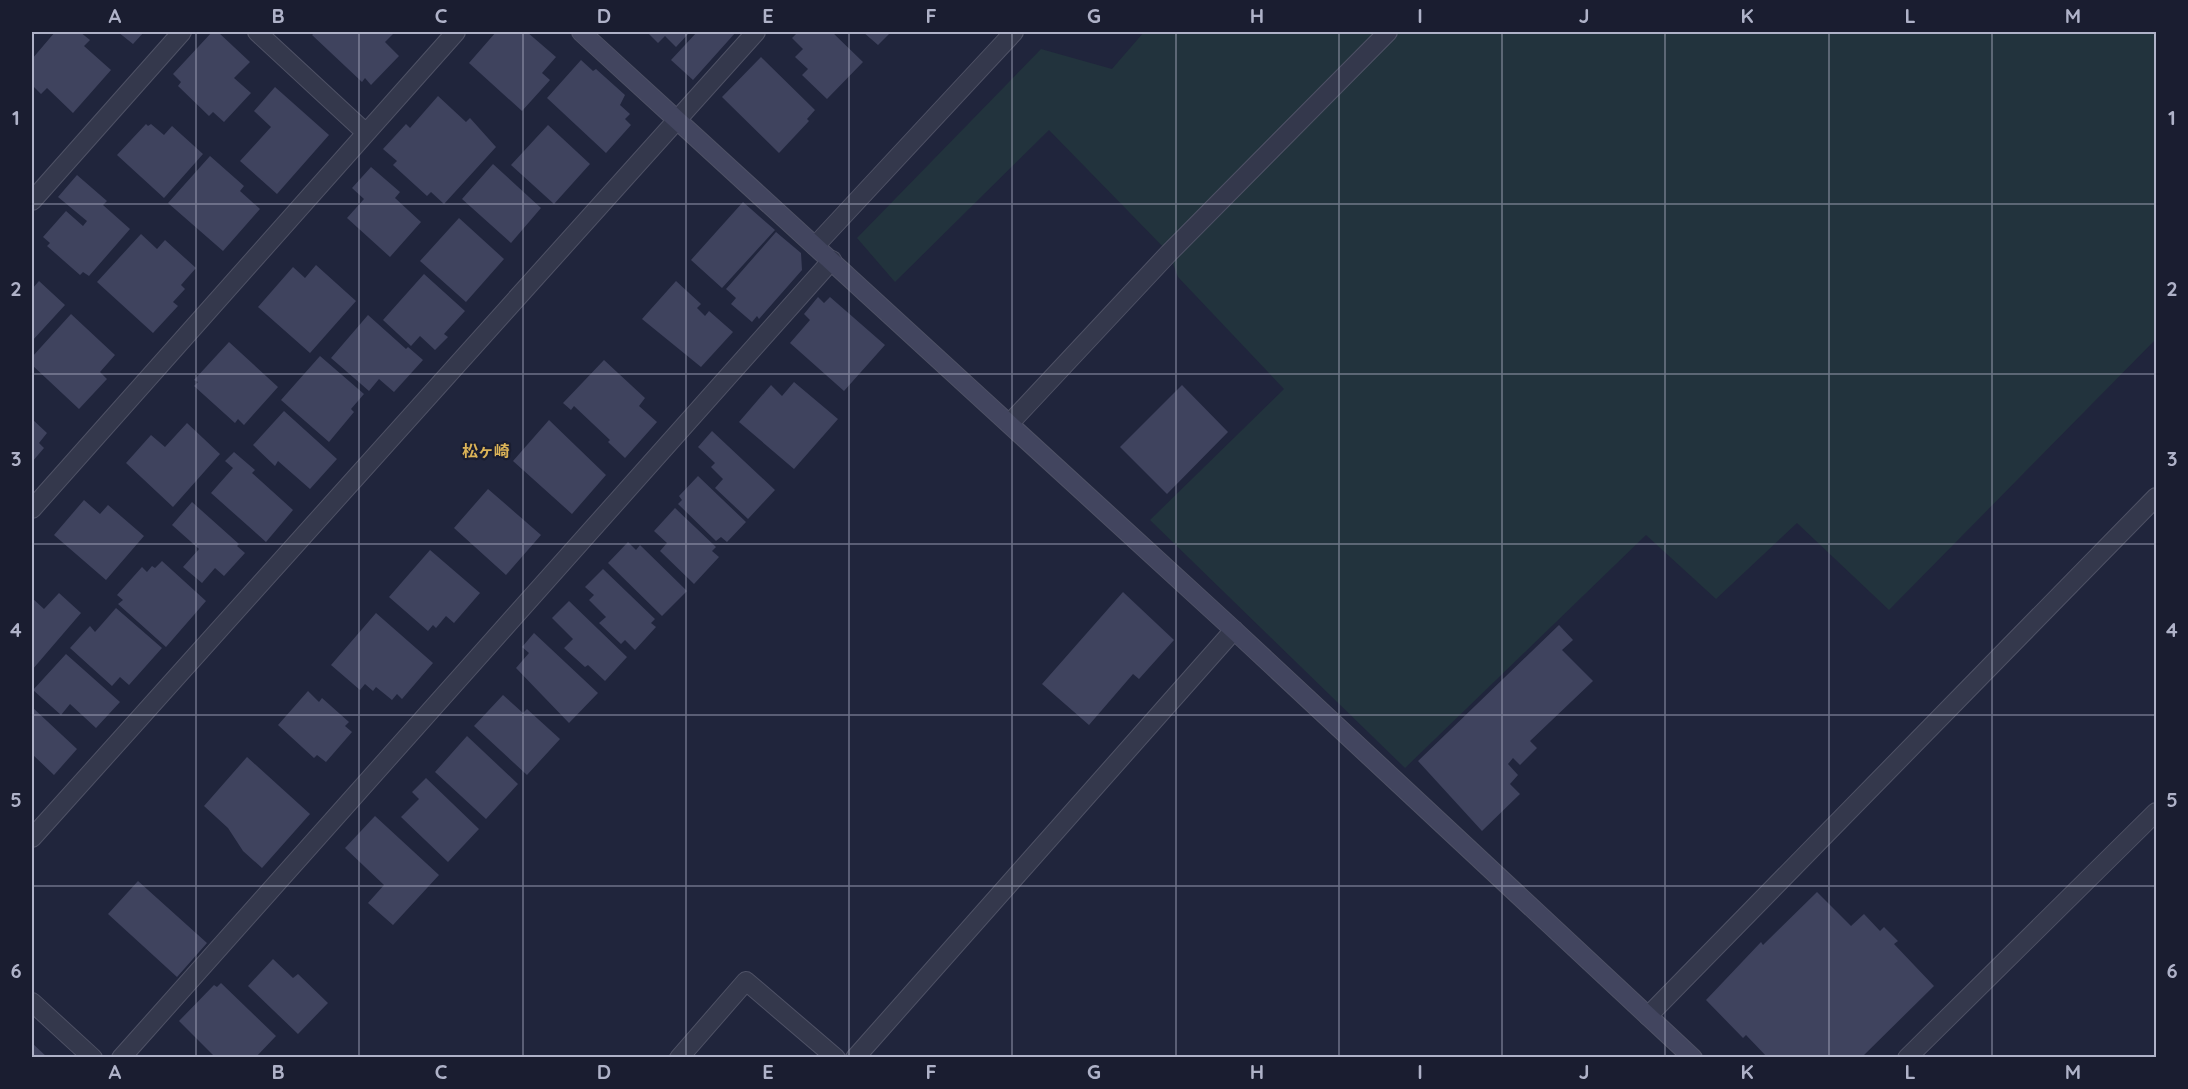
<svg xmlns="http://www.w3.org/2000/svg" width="2188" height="1089" viewBox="0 0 2188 1089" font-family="Quicksand,'Noto Sans JP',sans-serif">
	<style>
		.green { fill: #22333d }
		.building { fill: #3f435e }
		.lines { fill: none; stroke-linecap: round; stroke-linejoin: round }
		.street-casing { stroke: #4f5266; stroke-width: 20 }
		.secondary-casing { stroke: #4f5266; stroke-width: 20 }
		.street { stroke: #34384c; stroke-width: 18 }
		.secondary { stroke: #42455f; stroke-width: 18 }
		.grid { fill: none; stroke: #afb2c8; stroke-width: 1.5; stroke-opacity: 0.55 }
		.labels { text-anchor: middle; stroke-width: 4.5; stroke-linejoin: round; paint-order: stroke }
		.neighbourhood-label { font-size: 16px; font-weight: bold; fill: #dbb357; stroke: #1a1d30 }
		.neatline { fill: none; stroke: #afb2c8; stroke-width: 2 }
		.grid-label { font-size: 20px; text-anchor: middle; font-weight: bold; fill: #afb2c8 }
	</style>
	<rect width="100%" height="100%" fill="#20253c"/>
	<path class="green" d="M 1144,32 L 2156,32 L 2156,339 L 1889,610 L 1797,523 L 1716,599 L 1646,535 L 1405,768 L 1150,520 L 1284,389 L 1178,277 L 1169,253 L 1049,130 L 895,282 L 857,238 L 1041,49 L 1112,69 Z"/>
	<path class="building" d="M 55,32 L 80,32 L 90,40 L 84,46 L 111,70 L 73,113 L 47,88 L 41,94 L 32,85 L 32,59 Z
		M 118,32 L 144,32 L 133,44 Z
		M 212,32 L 218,32 L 250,62 L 234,78 L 251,93 L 224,122 L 213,112 L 209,116 L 178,86 L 181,82 L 173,74 Z
		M 315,32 L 390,32 L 393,34 L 385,42 L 399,56 L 371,85 L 365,78 L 362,82 L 312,35 Z
		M 496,32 L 527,32 L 556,57 L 542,73 L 550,80 L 522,111 L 469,63 Z
		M 647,32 L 690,32 L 676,47 L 665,36 L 658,43 Z
		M 697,32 L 736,32 L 693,80 L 671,60 Z
		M 798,32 L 832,32 L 863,62 L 827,99 L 802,75 L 808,69 L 795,57 L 803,49 L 792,38 Z
		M 863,32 L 891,32 L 878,45 Z
		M 761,57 L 815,110 L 807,119 L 809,121 L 779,153 L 722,97 Z
		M 581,60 L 593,71 L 596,69 L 625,95 L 620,105 L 630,114 L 625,119 L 631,125 L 606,153 L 547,98 Z
		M 275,87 L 329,135 L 277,194 L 240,161 L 271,127 L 254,111 Z
		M 438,96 L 466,122 L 470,118 L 496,147 L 444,204 L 431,192 L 427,196 L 393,165 L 397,161 L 383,149 L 406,124 L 410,128 Z
		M 146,124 L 148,126 L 151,124 L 164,135 L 172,126 L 203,154 L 164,198 L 117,155 Z
		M 548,125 L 590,164 L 554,204 L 511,165 Z
		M 210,156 L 244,186 L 240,191 L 260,209 L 223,251 L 168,203 Z
		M 493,164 L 541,208 L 511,243 L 462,199 Z
		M 371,167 L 400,192 L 395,198 L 421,222 L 390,257 L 347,218 L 364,199 L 352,188 Z
		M 77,175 L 107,201 L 103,205 L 130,229 L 89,276 L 83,272 L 80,275 L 47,246 L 50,243 L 43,237 L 66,211 L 83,226 L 87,221 L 58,197 Z
		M 743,202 L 775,230 L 722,288 L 691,260 Z
		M 459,218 L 504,259 L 466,302 L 420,261 Z
		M 776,232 L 801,253 L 802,270 L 759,319 L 757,316 L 752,322 L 731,304 L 736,298 L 726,289 Z
		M 141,234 L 157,249 L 165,240 L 196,268 L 181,285 L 185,289 L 173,302 L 178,306 L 153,333 L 97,282 Z
		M 316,265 L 356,301 L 310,353 L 258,307 L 293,267 L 305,278 Z
		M 424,274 L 465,311 L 444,334 L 448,337 L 435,350 L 420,336 L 411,346 L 383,320 Z
		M 39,281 L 65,305 L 32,341 L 32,289 Z
		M 676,281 L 701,304 L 697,308 L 705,316 L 709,311 L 733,332 L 701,367 L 642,319 Z
		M 818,297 L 824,303 L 830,297 L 885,345 L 844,391 L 790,343 L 810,320 L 804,314 Z
		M 71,314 L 115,355 L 100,372 L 107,379 L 79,409 L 32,365 L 32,357 Z
		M 368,315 L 406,349 L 408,347 L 423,360 L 394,392 L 379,379 L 369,391 L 331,358 Z
		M 229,342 L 278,387 L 244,425 L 238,419 L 235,423 L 194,386 L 198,382 L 194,380 Z
		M 320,356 L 364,394 L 351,409 L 354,412 L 329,442 L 281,400 Z
		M 604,360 L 645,398 L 639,406 L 657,422 L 625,458 L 608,442 L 610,440 L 574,406 L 571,410 L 563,403 Z
		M 794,382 L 838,419 L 794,469 L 739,422 L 771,385 L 782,396 Z
		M 1182,385 L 1228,432 L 1167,494 L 1120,447 Z
		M 284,411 L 337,459 L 310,489 L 278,461 L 275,466 L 253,445 Z
		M 32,419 L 47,433 L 39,443 L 44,448 L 32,462 Z
		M 549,420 L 606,475 L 572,514 L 513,461 Z
		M 187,423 L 220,454 L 173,507 L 126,463 L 151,435 L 165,447 Z
		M 712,431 L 775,490 L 748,519 L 715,488 L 723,479 L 711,467 L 715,463 L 698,447 Z
		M 234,452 L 255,470 L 252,473 L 293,510 L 266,542 L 211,493 L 233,468 L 225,461 Z
		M 698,476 L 746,522 L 727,542 L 721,537 L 716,541 L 678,504 L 682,500 L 679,496 Z
		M 488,489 L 541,535 L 506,575 L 454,528 Z
		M 84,500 L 100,514 L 108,505 L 144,536 L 106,580 L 54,535 Z
		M 192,502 L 239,544 L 237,546 L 245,553 L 224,576 L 215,568 L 202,583 L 183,567 L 199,549 L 172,525 Z
		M 675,508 L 716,547 L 712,551 L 719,557 L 694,584 L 660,551 L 667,543 L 654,531 Z
		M 628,542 L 636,550 L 640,545 L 687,591 L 662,616 L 608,563 Z
		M 430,550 L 480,593 L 454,623 L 446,616 L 436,628 L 433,625 L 428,631 L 389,597 Z
		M 162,561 L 206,601 L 166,647 L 118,604 L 123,600 L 117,595 L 142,567 L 147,572 L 152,566 L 155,568 Z
		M 603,569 L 655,619 L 651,623 L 656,627 L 635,650 L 625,640 L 621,644 L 599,623 L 606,617 L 589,600 L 594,595 L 585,587 Z
		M 1123,592 L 1174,640 L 1139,679 L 1133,674 L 1089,725 L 1042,684 Z
		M 59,593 L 81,613 L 32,670 L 32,598 L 44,609 Z
		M 569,601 L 627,657 L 605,681 L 588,665 L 585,667 L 564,648 L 573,639 L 552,618 Z
		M 116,608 L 162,648 L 129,685 L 120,677 L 112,686 L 70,648 L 90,626 L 95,632 Z
		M 376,613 L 433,663 L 402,699 L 397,694 L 392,700 L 376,687 L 373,691 L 365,684 L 360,690 L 331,665 Z
		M 1559,625 L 1573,640 L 1562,650 L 1593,681 L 1530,741 L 1537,748 L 1520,765 L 1513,758 L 1508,764 L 1518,775 L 1510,784 L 1520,794 L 1482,831 L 1418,761 Z
		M 534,633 L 598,693 L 569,723 L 516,668 L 529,653 L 522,647 Z
		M 66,654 L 120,702 L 96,728 L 70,704 L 61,715 L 33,690 Z
		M 308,691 L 319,702 L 322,698 L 349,722 L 345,726 L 352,732 L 326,762 L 317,755 L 314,758 L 278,725 Z
		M 503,695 L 523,713 L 527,709 L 560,739 L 527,775 L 474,726 Z
		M 32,707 L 77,749 L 54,775 L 32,754 Z
		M 467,736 L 518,784 L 486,819 L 435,772 Z
		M 247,757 L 310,814 L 262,868 L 243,851 L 228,828 L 204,806 Z
		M 426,778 L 479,829 L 448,862 L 401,817 L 419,799 L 412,792 Z
		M 375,816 L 439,875 L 393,925 L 368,903 L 384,885 L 345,848 Z
		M 138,881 L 207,943 L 177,977 L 108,914 Z
		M 1817,892 L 1851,926 L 1864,914 L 1880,931 L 1884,927 L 1898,941 L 1894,944 L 1934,986 L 1861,1058 L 1768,1058 L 1746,1035 L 1743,1038 L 1706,1000 L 1761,942 L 1763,945 Z
		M 273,959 L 293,978 L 298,974 L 328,1003 L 298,1034 L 248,986 Z
		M 221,983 L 276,1036 L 255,1058 L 216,1058 L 179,1021 L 214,985 L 217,987 Z
		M 32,1043 L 48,1058 L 32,1058 Z"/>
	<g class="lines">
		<defs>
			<path id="street" d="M 257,32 L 365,132
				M 32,201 L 182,32
				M 815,246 L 1014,32
				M 1010,423 L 1169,253 L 1388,32
				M 32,509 L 456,32
				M 32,838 L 756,32
				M 32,1002 L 93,1058
				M 1648,1016 L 2156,497
				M 121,1058 L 832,260
				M 679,1058 L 746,981 L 836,1058
				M 855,1058 L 1234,630
				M 1907,1058 L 2156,812"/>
			<path id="secondary" d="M 581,32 L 1234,630 L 1693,1058"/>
		</defs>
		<use href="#street" class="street-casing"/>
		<use href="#secondary" class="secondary-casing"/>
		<use href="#street" class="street"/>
		<use href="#secondary" class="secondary"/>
	</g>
	<path class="grid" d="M 196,32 L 196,1058M 359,32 L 359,1058M 523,32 L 523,1058M 686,32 L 686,1058M 849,32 L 849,1058M 1012,32 L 1012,1058M 1176,32 L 1176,1058M 1339,32 L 1339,1058M 1502,32 L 1502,1058M 1665,32 L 1665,1058M 1829,32 L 1829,1058M 1992,32 L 1992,1058M 32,204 L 2156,204M 32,374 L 2156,374M 32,544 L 2156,544M 32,715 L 2156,715M 32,886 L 2156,886"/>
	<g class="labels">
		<g class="neighbourhood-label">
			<text x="486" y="457">松ヶ崎</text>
		</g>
	</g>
	<rect width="2188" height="1089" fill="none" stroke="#1a1d30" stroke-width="66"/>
	<rect x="33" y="33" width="2122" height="1023" class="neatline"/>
	<g class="grid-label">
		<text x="115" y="23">A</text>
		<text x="278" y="23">B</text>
		<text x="441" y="23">C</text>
		<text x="604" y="23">D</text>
		<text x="768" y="23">E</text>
		<text x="931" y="23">F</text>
		<text x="1094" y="23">G</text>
		<text x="1257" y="23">H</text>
		<text x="1420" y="23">I</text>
		<text x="1584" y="23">J</text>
		<text x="1747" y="23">K</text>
		<text x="1910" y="23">L</text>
		<text x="2073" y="23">M</text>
		<text x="16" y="125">1</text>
		<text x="2172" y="125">1</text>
		<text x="16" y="296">2</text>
		<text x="2172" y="296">2</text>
		<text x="16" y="466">3</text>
		<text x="2172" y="466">3</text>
		<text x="16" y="637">4</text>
		<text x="2172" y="637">4</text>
		<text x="16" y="807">5</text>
		<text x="2172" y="807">5</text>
		<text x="16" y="978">6</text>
		<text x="2172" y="978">6</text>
		<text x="115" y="1079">A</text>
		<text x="278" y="1079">B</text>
		<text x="441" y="1079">C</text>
		<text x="604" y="1079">D</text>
		<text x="768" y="1079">E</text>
		<text x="931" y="1079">F</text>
		<text x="1094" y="1079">G</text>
		<text x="1257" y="1079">H</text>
		<text x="1420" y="1079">I</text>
		<text x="1584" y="1079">J</text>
		<text x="1747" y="1079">K</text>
		<text x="1910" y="1079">L</text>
		<text x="2073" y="1079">M</text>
	</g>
</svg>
